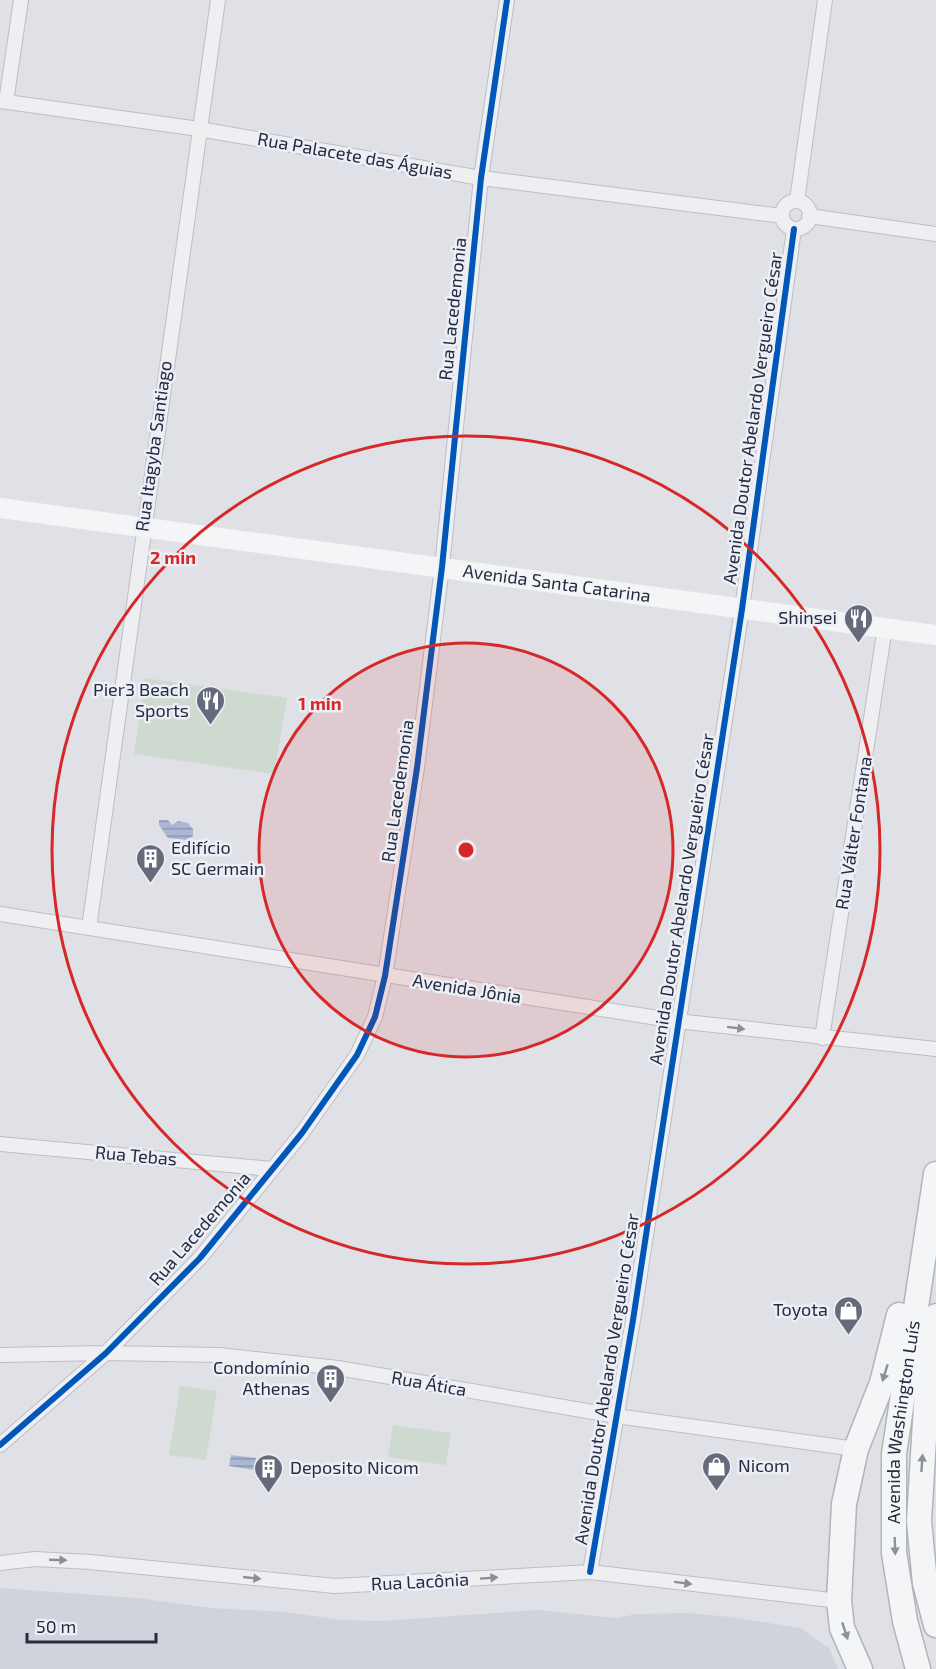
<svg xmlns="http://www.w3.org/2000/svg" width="936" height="1669" viewBox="0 0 936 1669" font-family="'Exo 2',sans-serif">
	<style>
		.built { fill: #d0d2dc }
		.pitch { fill: #ced9cf }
		.water { fill: url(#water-rules) }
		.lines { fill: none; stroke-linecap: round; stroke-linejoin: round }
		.street-casing { stroke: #bdbec4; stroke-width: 16 }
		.highway-casing { stroke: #b2b4bb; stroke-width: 27 }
		.street { stroke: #efeff2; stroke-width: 14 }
		.secondary { stroke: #f4f5f6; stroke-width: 20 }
		.highway { stroke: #f4f5f6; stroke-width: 24 }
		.cycleway-casing { stroke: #edeff6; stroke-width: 10 }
		.cycleway { stroke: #0057b8; stroke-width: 6 }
		.oneway { fill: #8a8d9a }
		.oneway2 { fill: #8c909c }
		.ring { fill: none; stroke: #d62828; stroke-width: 3 }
		.labels { text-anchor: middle; stroke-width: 5; stroke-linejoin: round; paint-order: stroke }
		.street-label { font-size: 18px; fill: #252b41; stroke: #edeff6 }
		.poi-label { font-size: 18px; fill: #252b41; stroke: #edeff6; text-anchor: end }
		.centre { fill: #d62828; stroke: #edeff6; stroke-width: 3 }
		.ring-label { font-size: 18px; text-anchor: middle; font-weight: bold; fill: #d62828; stroke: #edeff6; stroke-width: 5; stroke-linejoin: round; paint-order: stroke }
	</style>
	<defs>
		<pattern id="water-rules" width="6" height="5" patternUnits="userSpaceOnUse" patternTransform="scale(1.5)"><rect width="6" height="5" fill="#abb8d4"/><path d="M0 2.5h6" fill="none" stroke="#8b96ae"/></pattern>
	</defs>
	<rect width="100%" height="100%" fill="#e0e1e6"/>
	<path class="built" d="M 0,1588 L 137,1598 L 211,1608 L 284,1612 L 342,1620 L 382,1621 L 538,1610 L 616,1618 L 637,1614 L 688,1613 L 730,1617 L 800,1628 L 829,1648 L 838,1669 L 0,1669 Z"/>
	<path class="pitch" d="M 145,678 L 287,698 L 274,774 L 134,754 Z
		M 180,1386 L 217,1391 L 206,1460 L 169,1455 Z
		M 393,1425 L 451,1433 L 446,1465 L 388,1457 Z"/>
	<path class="water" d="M 159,820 L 168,820 L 172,825 L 178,821 L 188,823 L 193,829 L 193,836 L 186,840 L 168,838 L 159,825 Z
		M 231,1455 L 256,1458 L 254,1470 L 229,1466 Z"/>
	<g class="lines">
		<defs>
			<path id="street" d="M 0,101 L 199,129 L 481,178 L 782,216
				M 6,102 L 21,0
				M 797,201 L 825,0
				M782 215a14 14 0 1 1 28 0a14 14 0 1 1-28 0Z
				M 809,216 L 936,234
				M 0,914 L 677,1021 L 936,1049
				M 89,928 L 218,0
				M 822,1038 L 885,627
				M 0,1144 L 272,1169
				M 0,1355 L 106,1353 L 219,1355 L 338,1368 L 616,1416 L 856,1449
				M 0,1445 L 106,1353 L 200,1258 L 302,1133 L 357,1055 L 375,1017 L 385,976 L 417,768 L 442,567 L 481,178 L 507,0
				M 0,1563 L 35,1559 L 90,1562 L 335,1586 L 590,1572 L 839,1601
				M 590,1572 L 633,1320 L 742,609 L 794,229"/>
			<g id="highway">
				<path d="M 936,1316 L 927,1389 L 919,1521 L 925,1583 L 936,1625"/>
				<path d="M 860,1669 L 842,1628 L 839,1601 L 844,1504 L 856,1449 L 882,1383 L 899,1315"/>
				<path id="s2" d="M 918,1669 L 905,1621 L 894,1553 L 894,1454 L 936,1174"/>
			</g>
		</defs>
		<use href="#street" class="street-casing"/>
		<use href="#highway" class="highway-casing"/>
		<use href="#street" class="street"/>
		<path class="secondary" id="s1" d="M 0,508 L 936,635"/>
		<use href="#highway" class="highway"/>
		<defs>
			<path id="cycleway" d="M 0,1445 L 106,1353 L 200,1258 L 302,1133 L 357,1055 L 375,1017 L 385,976 L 417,768 L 442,567 L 481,178 L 507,0
				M 590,1572 L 633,1320 L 742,609 L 794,229"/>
		</defs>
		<use href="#cycleway" class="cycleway-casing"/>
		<use href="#cycleway" class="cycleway"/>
	</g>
	<defs><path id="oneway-solid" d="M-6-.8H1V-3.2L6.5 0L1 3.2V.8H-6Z" transform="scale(1.5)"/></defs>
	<g class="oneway">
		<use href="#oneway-solid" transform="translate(736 1028) rotate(7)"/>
		<use href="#oneway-solid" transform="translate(58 1560) rotate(2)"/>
		<use href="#oneway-solid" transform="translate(252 1578) rotate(6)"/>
		<use href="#oneway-solid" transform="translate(489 1578) rotate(-4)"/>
		<use href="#oneway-solid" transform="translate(683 1583) rotate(7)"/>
	</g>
	<g class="oneway2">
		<use href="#oneway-solid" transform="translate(885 1373) rotate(107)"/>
		<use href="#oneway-solid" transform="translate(922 1463) rotate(-86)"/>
		<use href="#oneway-solid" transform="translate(895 1546) rotate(88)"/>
		<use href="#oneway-solid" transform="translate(845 1631) rotate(72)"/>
	</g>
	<circle cx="466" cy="850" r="207" fill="#d62828" fill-opacity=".12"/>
	<g class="ring">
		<circle cx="466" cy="850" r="207"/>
		<circle cx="466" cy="850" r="414"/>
	</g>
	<defs>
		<symbol id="restaurant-pin" viewBox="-11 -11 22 30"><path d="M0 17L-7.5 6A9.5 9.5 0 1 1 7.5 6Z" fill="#666b7b" stroke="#edeff6"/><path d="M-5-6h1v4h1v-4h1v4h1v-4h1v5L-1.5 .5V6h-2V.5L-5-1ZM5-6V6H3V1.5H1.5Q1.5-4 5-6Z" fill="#fff"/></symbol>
		<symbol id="building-pin" viewBox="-11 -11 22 30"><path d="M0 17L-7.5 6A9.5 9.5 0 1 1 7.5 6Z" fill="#666b7b" stroke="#edeff6"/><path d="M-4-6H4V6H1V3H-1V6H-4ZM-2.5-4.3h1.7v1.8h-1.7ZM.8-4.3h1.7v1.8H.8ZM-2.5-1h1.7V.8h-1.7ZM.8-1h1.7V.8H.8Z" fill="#fff"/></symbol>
		<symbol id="shop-pin" viewBox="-11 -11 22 30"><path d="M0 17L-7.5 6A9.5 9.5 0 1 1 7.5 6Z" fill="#666b7b" stroke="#edeff6"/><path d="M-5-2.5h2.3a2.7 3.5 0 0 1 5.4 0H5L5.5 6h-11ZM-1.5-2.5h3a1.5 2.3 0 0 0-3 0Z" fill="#fff"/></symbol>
	</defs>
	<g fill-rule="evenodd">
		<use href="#restaurant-pin" x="842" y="602" width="33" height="45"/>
		<use href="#restaurant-pin" x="194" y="684" width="33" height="45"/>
		<use href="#building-pin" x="134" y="842" width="33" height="45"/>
		<use href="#shop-pin" x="832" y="1294" width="33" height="45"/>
		<use href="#building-pin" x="314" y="1362" width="33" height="45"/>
		<use href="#shop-pin" x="700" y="1450" width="33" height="45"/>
		<use href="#building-pin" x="252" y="1452" width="33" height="45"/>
	</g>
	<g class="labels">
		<g class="street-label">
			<text transform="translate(355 156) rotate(10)" y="6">Rua Palacete das Águias</text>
			<text transform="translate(453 309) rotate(-84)" y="6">Rua Lacedemonia</text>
			<text transform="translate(753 418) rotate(-82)" y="6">Avenida Doutor Abelardo Vergueiro César</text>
			<text transform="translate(154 446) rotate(-82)" y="6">Rua Itagyba Santiago</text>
			<text dy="6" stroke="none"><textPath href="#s1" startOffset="562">Avenida Santa Catarina</textPath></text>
			<text transform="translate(398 791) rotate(-82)" y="6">Rua Lacedemonia</text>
			<text transform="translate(854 833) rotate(-81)" y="6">Rua Válter Fontana</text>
			<text transform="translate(682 899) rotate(-81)" y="6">Avenida Doutor Abelardo Vergueiro César</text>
			<text transform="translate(467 989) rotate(9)" y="6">Avenida Jônia</text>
			<text transform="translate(136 1156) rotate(5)" y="6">Rua Tebas</text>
			<text transform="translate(200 1229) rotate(-49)" y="6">Rua Lacedemonia</text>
			<text transform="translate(607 1379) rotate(-81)" y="6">Avenida Doutor Abelardo Vergueiro César</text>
			<text transform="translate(429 1384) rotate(10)" y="6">Rua Ática</text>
			<text dy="6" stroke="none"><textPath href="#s2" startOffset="250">Avenida Washington Luís</textPath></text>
			<text transform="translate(420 1582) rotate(-3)" y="6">Rua Lacônia</text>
		</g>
		<g class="poi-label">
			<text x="837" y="624">Shinsei</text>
			<text x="189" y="696">Pier3 Beach<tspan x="189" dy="21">Sports</tspan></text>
			<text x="171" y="854" text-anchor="start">Edifício<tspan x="171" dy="21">SC Germain</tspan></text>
			<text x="828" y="1316">Toyota</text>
			<text x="310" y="1374">Condomínio<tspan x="310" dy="21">Athenas</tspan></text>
			<text x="738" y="1472" text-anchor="start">Nicom</text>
			<text x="290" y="1474" text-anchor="start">Deposito Nicom</text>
		</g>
	</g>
	<circle cx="466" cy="850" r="9" class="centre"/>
	<g class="ring-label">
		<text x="173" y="564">2 min</text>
		<text x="320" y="710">1 min</text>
	</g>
	<path d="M27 1633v9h129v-9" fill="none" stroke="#252b41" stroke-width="3"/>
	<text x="36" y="1633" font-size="18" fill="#252b41" stroke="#edeff6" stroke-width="4.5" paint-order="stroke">50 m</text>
</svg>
